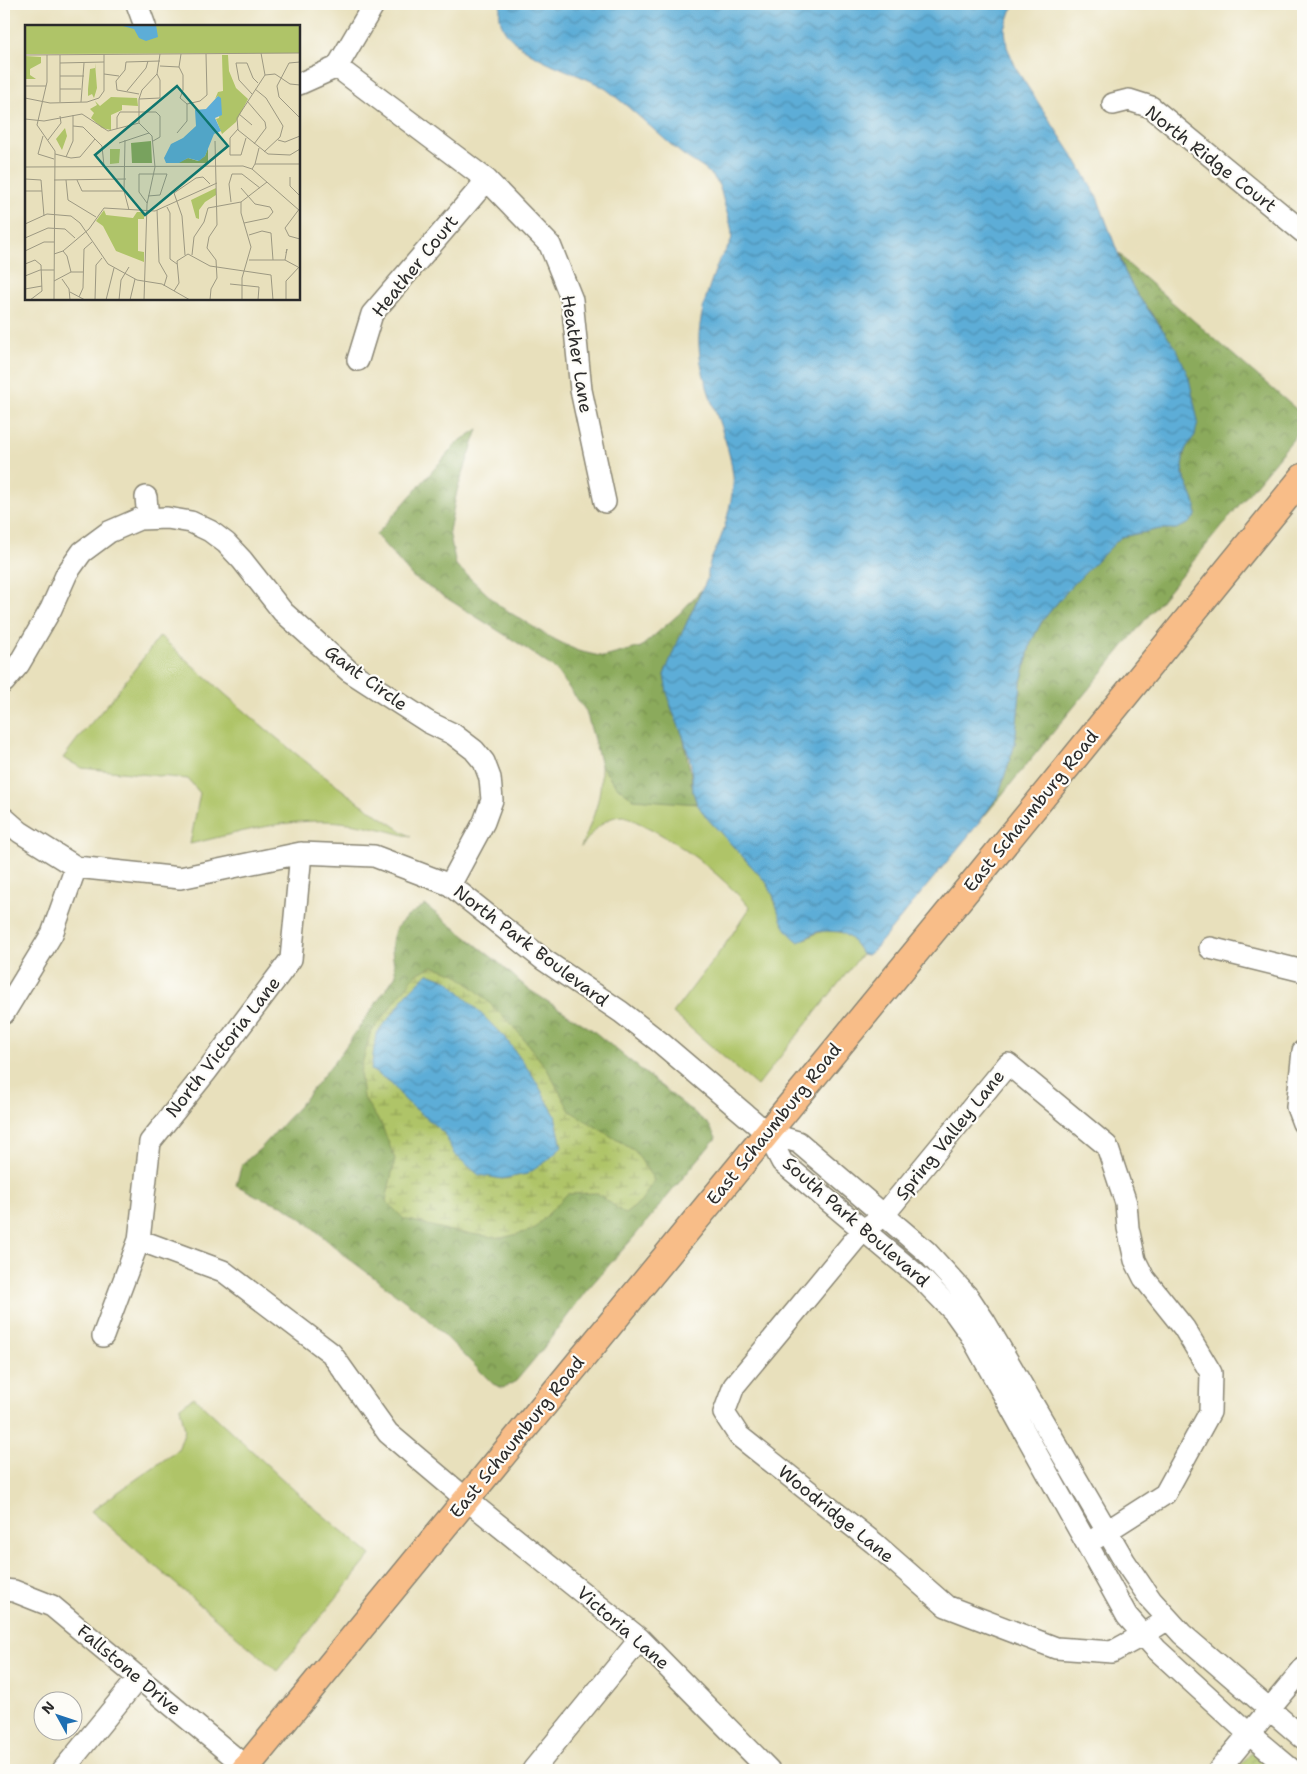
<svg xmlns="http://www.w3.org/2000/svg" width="1307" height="1774" viewBox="0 0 1307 1774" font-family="'Shantell Sans',sans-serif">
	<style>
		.grass { fill: #afc468; stroke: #6d784a }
		.forest { fill: url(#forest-crowns); stroke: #5b6a44 }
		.wetland { fill: url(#wetland-marsh); stroke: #6d784a }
		.park { fill: url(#park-crowns); stroke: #6d784a }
		.water { fill: url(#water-waves); stroke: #446c81 }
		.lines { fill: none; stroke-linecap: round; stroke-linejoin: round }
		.minor-casing { stroke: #8a8674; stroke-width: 24 }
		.major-casing { stroke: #8a8674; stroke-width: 29 }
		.minor { stroke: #fff; stroke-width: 21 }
		.major { stroke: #f8bd88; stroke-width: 26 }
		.labels { text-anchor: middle; stroke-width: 4.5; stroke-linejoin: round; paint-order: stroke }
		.street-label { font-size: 18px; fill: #2b2b2b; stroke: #fdfcf7 }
		.inset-road { fill: none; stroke: #9c9882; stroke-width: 1 }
		.view { fill: #0f766e; fill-opacity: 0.15; stroke: #0f766e; stroke-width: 2.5 }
		.inset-edge { fill: none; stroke: #2b2b2b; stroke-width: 2.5 }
	</style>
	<defs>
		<pattern id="forest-crowns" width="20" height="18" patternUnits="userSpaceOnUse" patternTransform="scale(1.25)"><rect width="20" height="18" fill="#8baa5c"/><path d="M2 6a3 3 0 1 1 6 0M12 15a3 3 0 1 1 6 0" fill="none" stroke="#728b4c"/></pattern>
		<pattern id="wetland-marsh" width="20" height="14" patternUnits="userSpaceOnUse" patternTransform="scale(1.25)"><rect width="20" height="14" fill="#afc468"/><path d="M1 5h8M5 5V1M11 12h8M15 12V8" fill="none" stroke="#8f9f56"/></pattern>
		<pattern id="park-crowns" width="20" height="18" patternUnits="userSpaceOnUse" patternTransform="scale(1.25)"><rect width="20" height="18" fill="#afc468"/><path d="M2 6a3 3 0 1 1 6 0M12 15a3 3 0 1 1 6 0" fill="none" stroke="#8f9f56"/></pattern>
		<pattern id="water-waves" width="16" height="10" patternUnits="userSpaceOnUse" patternTransform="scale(1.25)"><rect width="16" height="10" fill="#5dadd7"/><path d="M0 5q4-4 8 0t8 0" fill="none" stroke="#4d8daf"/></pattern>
	</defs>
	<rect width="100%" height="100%" fill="#fdfcf7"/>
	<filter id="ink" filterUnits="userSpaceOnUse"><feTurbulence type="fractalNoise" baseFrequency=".02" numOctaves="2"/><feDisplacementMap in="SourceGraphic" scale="10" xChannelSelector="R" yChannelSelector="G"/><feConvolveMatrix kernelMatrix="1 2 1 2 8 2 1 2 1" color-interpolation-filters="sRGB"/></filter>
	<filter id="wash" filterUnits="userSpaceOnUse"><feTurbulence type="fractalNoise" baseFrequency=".0096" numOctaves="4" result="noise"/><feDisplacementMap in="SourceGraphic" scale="20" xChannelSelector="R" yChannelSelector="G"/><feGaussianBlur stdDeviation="1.12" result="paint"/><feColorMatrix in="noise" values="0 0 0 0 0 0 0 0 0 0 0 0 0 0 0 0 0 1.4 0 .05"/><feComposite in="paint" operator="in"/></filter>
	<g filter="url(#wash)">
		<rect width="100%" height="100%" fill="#e8e0bc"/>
		<path class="grass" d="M 160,636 C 219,690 280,743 345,792 C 366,808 389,822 411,837 C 379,828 347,820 314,821 C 272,822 230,835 190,844 L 200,793 L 188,779 L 82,768 L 63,758 L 79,737 L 111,700 Z
			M 601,765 L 616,786 L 696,800 L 706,817 L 766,882 L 772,891 L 775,904 L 806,939 C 819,930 837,926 850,938 C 855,942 858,949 862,954 L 757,1086 L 673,1013 L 724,946 L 750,908 C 720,873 678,841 637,822 C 633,820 627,816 623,816 C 603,816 592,834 581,847 C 594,815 602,800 601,765 Z
			M 194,1397 L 306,1501 L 371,1555 L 277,1671 L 91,1511 L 178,1450 L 185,1430 L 180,1407 Z"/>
		<path class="forest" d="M 1119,253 L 1129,265 L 1303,415 L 1303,427 L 978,824 L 998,796 L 1015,744 L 1021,682 L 1031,642 L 1042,621 L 1068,590 L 1121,537 L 1160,529 L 1176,529 L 1196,506 C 1189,489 1177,467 1186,448 C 1188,443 1192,439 1195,435 L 1161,326 L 1136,293 L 1125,272 Z
			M 478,429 L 457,491 L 449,531 L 456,565 L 501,607 L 548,636 L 578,651 L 604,657 L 641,647 L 679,614 L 701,590 L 664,675 L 672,710 L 683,736 L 691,775 L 693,792 L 697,804 L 634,799 L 616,786 L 601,765 L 586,711 L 555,669 L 521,645 L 413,577 L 376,535 L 458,442 Z
			M 425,905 L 498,962 L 528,989 L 591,1029 L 709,1125 L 716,1138 L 633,1238 L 586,1291 L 542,1350 L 516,1381 L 503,1388 L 493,1384 L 425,1316 L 344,1255 L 306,1222 L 284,1206 L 259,1197 L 236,1185 L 242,1164 L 261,1148 L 300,1105 L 341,1053 L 396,975 C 388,936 389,926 425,905 Z"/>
		<path class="wetland" d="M 433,966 L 456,974 L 477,991 L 515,1028 L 547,1069 L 570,1111 L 635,1151 L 654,1180 L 641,1202 L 625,1214 L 597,1193 L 567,1194 L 533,1230 L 502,1238 L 455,1232 L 404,1219 L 386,1201 L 395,1159 L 382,1126 L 363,1097 L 360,1072 L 370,1034 L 416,974 Z"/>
		<path class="park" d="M 1252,1752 L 1272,1770 L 1236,1770 Z"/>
		<path class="water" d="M 501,4 L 1016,4 L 1011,11 L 1005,29 L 1007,47 L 1018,72 L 1079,165 L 1097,197 L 1125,272 L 1136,293 L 1177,349 L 1189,378 L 1198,421 L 1195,435 L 1186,448 L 1183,456 L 1183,474 L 1196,506 L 1196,516 L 1188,524 L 1176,529 L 1160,529 L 1121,537 L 1068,590 L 1042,621 L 1031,642 L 1021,682 L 1015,744 L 998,796 L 978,824 L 875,949 L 867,955 L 862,954 L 851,939 L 841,932 L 826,931 L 817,932 L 799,942 C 774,923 781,904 766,882 L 706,817 L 697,804 L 693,792 L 691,764 L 683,736 L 672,710 L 667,692 L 664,675 L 674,650 L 708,577 C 707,563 714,555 719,542 C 725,529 735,490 733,476 C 728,425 692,377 700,325 C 703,304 710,283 718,263 C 722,254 731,247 732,236 C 732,225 727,214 724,203 C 722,196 721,188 717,182 C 708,168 695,164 682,154 C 661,137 643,119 622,102 C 615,97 609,90 601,86 C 572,69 488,50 501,4 Z
			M 428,973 L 449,981 L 507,1040 L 533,1076 L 555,1115 L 562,1147 L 547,1161 L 527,1174 L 502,1179 L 479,1175 L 454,1154 L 444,1133 L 405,1100 L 390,1082 L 371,1070 L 376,1034 L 392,1015 L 407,994 Z"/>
	</g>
	<g filter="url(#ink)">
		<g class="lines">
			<defs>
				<path id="minor" d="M 137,4 L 145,26
					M 337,67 L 487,180 L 550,245 L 572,300 L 581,390 L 605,502
					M 299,84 L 337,67 L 374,4
					M 1113,104 L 1129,100 L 1151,107 L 1303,232
					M 358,360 L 372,314 L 487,180
					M 146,497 L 148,519
					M 4,682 L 19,664 L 51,609 L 67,573 L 82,552 L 109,532 L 139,519 L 167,518 L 191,522 L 210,531 L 226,543 L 242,560 L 283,612 L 349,671 L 428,722 L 453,734 L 474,750 L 484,762 L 490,778 L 492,800 L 484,822 L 450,885
					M 4,818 L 20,832 L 76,867 L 180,878 L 301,853 L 374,856 L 450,885 L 544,960 L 621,1012 L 661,1043 L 767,1133 L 798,1142 L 927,1252 L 969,1298 L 985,1322 L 1125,1562 L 1151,1600 L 1182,1634 L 1303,1738
					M 1210,948 L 1303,971
					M 4,1013 L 52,934 L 76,867
					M 1303,1051 L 1297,1107 L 1303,1123
					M 767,1133 L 782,1162 L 924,1281 L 955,1313 L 970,1334 L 1127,1616 L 1156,1649 L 1249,1734 L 1292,1770
					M 139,1240 L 223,1271 L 331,1353 L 388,1433 L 466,1499 L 640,1639 L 769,1770
					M 103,1336 L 139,1240 L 150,1142 L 206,1072 L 291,959 L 301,853
					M 1087,1544 L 1165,1494 L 1210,1412 L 1211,1373 L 1184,1328 L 1144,1278 L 1135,1260 L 1128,1228 L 1126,1203 L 1107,1146 L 1008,1064 L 883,1216 L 863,1230 L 734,1386 L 724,1413 L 739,1436 L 874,1543 L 946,1606 L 1056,1648 L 1112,1652 L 1143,1635 L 1168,1619
					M 4,1590 L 14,1591 L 52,1606 L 246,1767
					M 63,1770 L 139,1677
					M 533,1770 L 640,1639
					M 1219,1770 L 1303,1669"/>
				<path id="major" d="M 244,1770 L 980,874 L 1303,477"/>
			</defs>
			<use href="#minor" class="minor-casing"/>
			<use href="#major" class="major-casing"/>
			<use href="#minor" class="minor"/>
			<use href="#major" class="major"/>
		</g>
	</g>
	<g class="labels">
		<g class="street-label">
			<text transform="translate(1211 159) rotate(38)" y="6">North Ridge Court</text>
			<text transform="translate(415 266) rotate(-51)" y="6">Heather Court</text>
			<text transform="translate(577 354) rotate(81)" y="6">Heather Lane</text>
			<text transform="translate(366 678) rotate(36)" y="6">Gant Circle</text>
			<text transform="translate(1031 811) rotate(-51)" y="6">East Schaumburg Road</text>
			<text transform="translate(531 946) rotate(37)" y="6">North Park Boulevard</text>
			<text transform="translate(223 1047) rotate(-52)" y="6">North Victoria Lane</text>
			<text transform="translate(774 1124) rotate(-51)" y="6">East Schaumburg Road</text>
			<text transform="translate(950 1135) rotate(-51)" y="6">Spring Valley Lane</text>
			<text transform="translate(856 1222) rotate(41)" y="6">South Park Boulevard</text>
			<text transform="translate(517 1437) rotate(-51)" y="6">East Schaumburg Road</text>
			<text transform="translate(836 1514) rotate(39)" y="6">Woodridge Lane</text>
			<text transform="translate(623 1628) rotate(41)" y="6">Victoria Lane</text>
			<text transform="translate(129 1670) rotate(40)" y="6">Fallstone Drive</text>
		</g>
	</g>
	<g transform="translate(25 25)">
		<rect width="275" height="275" fill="#e8e0bc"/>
		<path d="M 0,31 L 16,32 L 16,38 L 5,44 L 5,50 L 11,54 L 0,54 ZM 40,103 L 42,111 L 37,125 L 31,114 ZM 85,124 L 95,124 L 94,138 L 85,139 Z" fill="#afc468"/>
		<path d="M 126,116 L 127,138 L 107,138 L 106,118 ZM 183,123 L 183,138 L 152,138 L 163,133 L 173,136 L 180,131 Z" fill="#8baa5c"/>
		<path d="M 0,0 L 275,0 L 275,28 L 0,29 ZM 197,30 L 203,30 L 204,46 L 211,63 L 223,74 L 211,97 L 197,109 L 191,94 L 194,93 L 196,79 L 193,71 L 190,74 L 193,67 L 198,66 ZM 70,38 L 72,63 L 69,73 L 67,69 L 63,71 L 63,64 L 65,44 L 70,43 ZM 86,72 L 112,73 L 113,81 L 97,80 L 97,85 L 86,90 L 86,105 L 77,103 L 66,93 L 69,88 L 65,84 L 72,80 L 70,76 L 75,81 ZM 191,163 L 191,170 L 180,177 L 174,185 L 174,194 L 171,193 L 166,175 ZM 79,185 L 81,190 L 108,193 L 112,187 L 119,187 L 119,194 L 113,194 L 113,226 L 119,227 L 119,237 L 91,226 L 78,201 L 71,196 Z" fill="#afc468"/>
		<path d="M 94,0 L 131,0 L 133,12 L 121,16 L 114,13 L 109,4 ZM 193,71 L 196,73 L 197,90 L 190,93 L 196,106 L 189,109 L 180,131 L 174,136 L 163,133 L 154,138 L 141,138 L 139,133 L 146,119 L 158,113 L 171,101 L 170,85 L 181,84 Z" fill="#5dadd7"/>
		<path class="inset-road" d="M 236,28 L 240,50 L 212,93 L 213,105 L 243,129 L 265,130 L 275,124M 156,29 L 154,42 L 158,50 L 158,65 L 155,73 L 162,79 L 175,76 L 182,70 L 181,29M 0,30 L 275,28M 22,30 L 22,57 L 12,100 L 30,126 L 29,275M 35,30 L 35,77M 275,37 L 264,38 L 252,61 L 254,72 L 275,93M 35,38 L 79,37M 135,41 L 154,42M 79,49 L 94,51M 240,50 L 250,49 L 265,59 L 275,60M 35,51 L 59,51M 0,61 L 21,61M 35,64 L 56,64M 230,64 L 241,73 L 258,101 L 255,112 L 239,127M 102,66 L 121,43 L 123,36M 114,69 L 92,65 L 91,56 L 100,45 L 101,37 L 135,36M 227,69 L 214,55 L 211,38 L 222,38 L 228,53 L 233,58M 0,73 L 25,78 L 62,77 L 74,73 L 79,66 L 79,29M 114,74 L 135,73 L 135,55 L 132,49M 222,76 L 240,97 L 241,103 L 229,119M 56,77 L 59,38M 214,89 L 227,100M 0,94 L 19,96 L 57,89 L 83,106 L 114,98M 48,101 L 58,102 L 77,121 L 79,141M 92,104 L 92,92 L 95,87 L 131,87 L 135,91 L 135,112 L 128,116M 213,104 L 205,113 L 205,130 L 216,130 L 221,113M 152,108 L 162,96 L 162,79M 18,111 L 13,129 L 29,134M 23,115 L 36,98 L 35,91M 100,115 L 99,166 L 104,185M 253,115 L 260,117 L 275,111M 94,118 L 124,108M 30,129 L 46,133 L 55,132 L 70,114M 41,132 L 48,116 L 48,90M 230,139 L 234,123M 0,142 L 218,141 L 227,144 L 275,186M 227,144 L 230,139 L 275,139M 265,152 L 265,161 L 275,171M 0,154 L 16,155 L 19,191M 29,155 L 101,154M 41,155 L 43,175 L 71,192M 52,155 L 57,166 L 99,166M 216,163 L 230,179 L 245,182 L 248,187 L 243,193 L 219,198M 0,166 L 17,166M 206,177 L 204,159 L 207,149 L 217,149 L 235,163M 122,178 L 114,167 L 114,149 L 142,149 L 135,170 L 123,171M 142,182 L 145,188 L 145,234 L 152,239M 275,183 L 260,203 L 264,211 L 275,214M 132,185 L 134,237 L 142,251 L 139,261M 0,199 L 22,189 L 46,191 L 55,198 L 83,239 L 112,255 L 137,259 L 165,275M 224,210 L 237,206 L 246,208 L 248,235M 0,213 L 23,203 L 40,204 L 50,213M 0,226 L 19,217 L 29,217M 38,226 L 42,231 L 46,247M 29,229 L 38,226 L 64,204 L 79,183 L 130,186 L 192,158M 160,230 L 157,191 L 149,168 L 171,153 L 178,152 L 185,159M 167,230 L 169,212 L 179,197 L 183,183 L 216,177M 224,235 L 260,235 L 273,242M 260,235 L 262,224 L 261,228M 0,239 L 10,235 L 16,240 L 17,266 L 5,275M 0,251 L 15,245 L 29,245M 37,254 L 44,264 L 45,275M 29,256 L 46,247 L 58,247M 205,259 L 234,262 L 233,275M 0,264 L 17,261M 149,266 L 154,258 L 152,236 L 163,229 L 185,241 L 246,250 L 248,275M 45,267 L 60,275M 54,272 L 58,263 L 59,224 L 67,217M 70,275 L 71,240 L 77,233M 81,275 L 89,243M 94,275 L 96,255 L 104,242M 105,275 L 110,254M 119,275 L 122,179 L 130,142 L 127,111 L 114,98 L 114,74 L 117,65 L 132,49 L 135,29M 185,275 L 186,264 L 192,253 L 191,235 L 182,223 L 184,212 L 192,200 L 190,116M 217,275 L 217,253 L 226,222 L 216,188 L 216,177 L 242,157M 261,275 L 261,256 L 275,241"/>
		<path class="view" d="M 152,61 L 203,121 L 120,190 L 70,130 Z"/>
		<rect width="275" height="275" class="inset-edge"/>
	</g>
	<rect width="1307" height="1774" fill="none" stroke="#fdfcf7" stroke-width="20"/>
	<g transform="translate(58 1716) rotate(310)"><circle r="24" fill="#fdfcf7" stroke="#a9a8a5"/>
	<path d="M0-4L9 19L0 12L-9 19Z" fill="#1f6fb2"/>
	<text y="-8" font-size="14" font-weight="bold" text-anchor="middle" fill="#2b2b2b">N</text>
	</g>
</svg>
